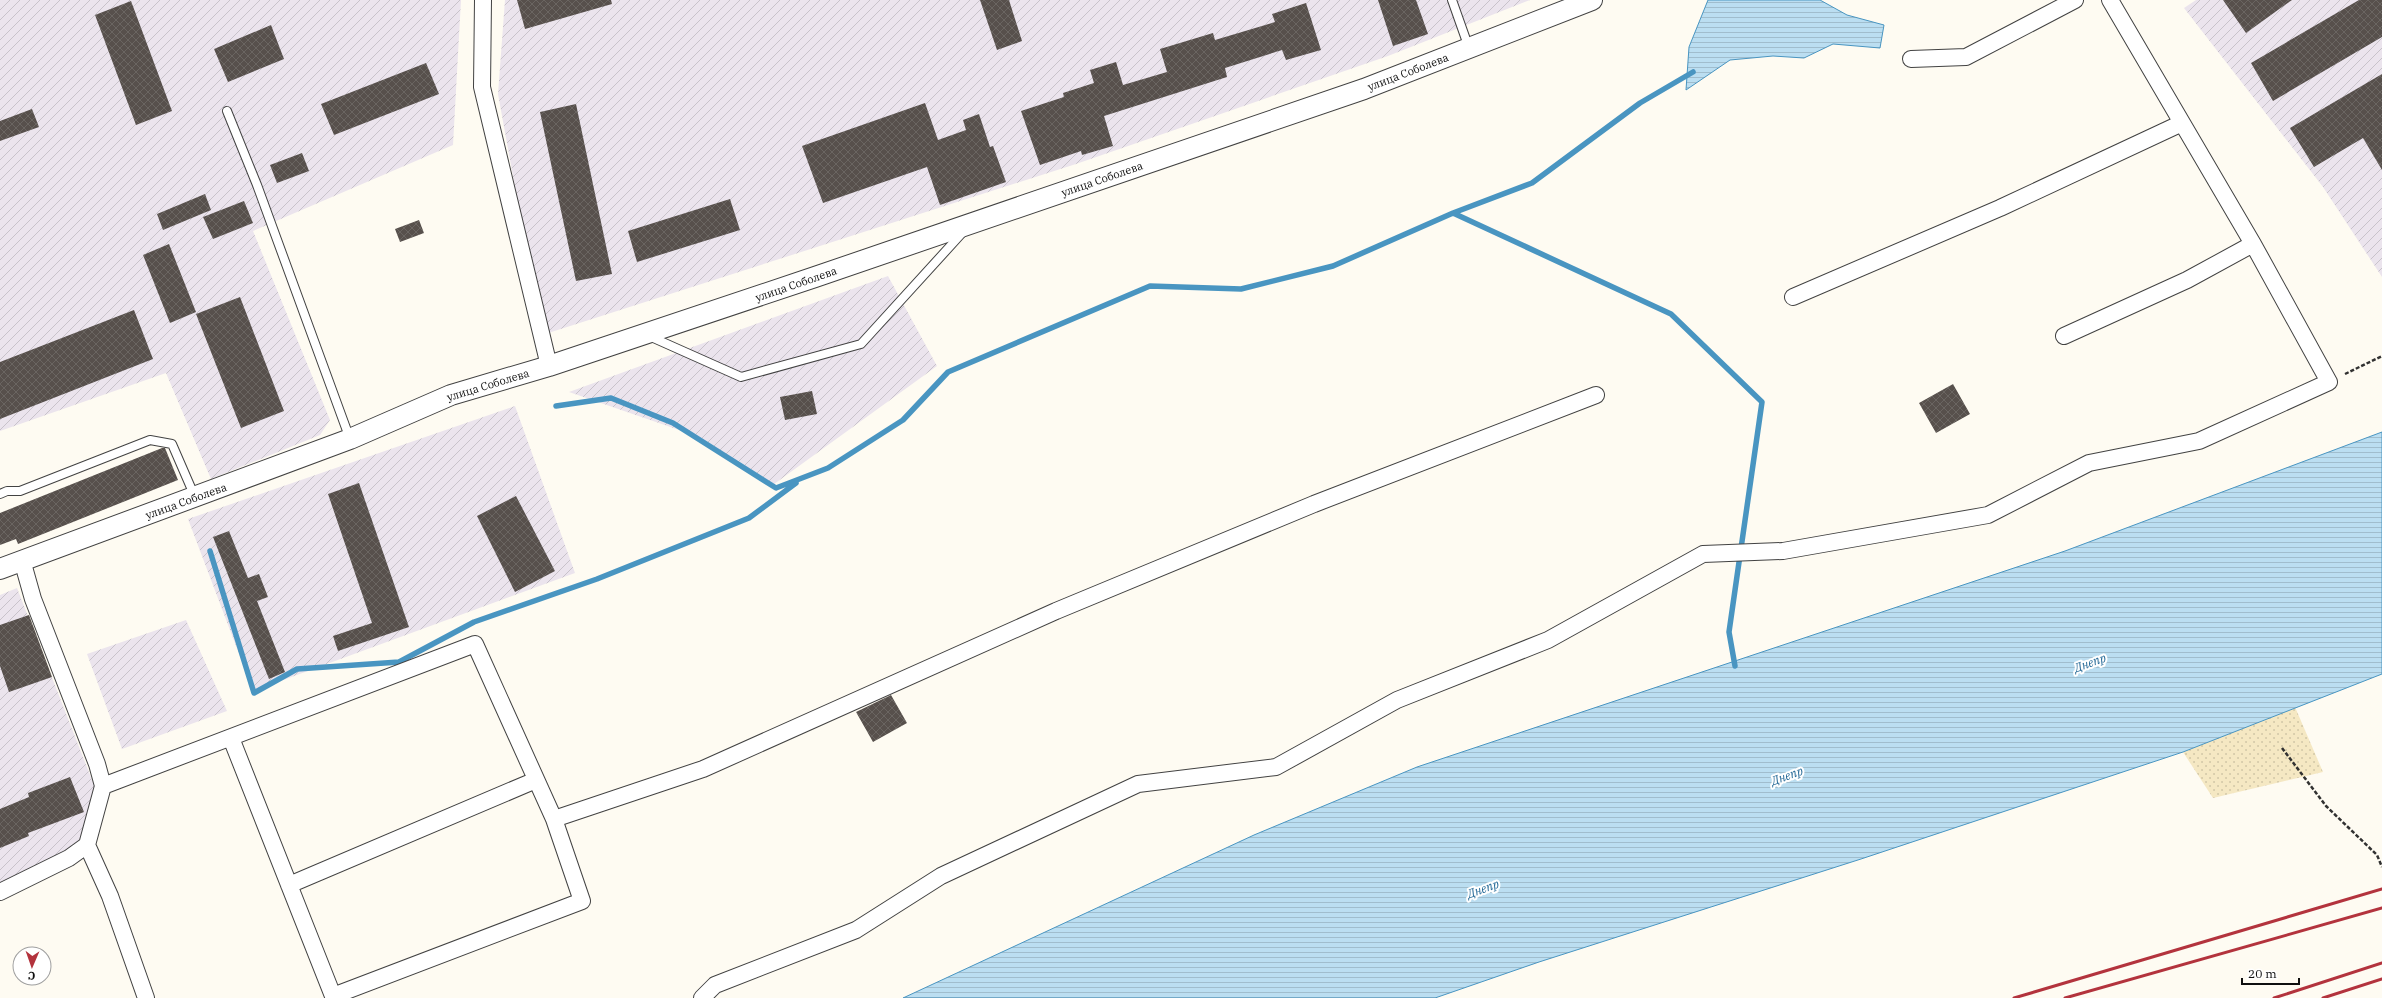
<svg xmlns="http://www.w3.org/2000/svg" width="2382" height="998" viewBox="0 0 2382 998" font-family="'IBM Plex Serif',serif">
	<style>
		.industrial { fill: url(#industrial-furrows) }
		.sand { fill: url(#sand-dots) }
		.water { fill: url(#water-rules); stroke: #4995c1 }
		.lines { fill: none; stroke-linecap: round; stroke-linejoin: round }
		.stream { stroke: #4995c1; stroke-width: 5.5 }
		.building { fill: url(#building-cross-hatch) }
		.service-casing { stroke: #424242; stroke-width: 10 }
		.minor-casing { stroke: #424242; stroke-width: 18 }
		.tertiary-casing { stroke: #424242; stroke-width: 22 }
		.path { stroke: #313131; stroke-width: 2.5; stroke-dasharray: 4 2; stroke-linecap: butt }
		.service { stroke: #fff; stroke-width: 8 }
		.minor { stroke: #fff; stroke-width: 16 }
		.tertiary { stroke: #fff; stroke-width: 20 }
		.rail { stroke: #b3333d; stroke-width: 3 }
		.labels { text-anchor: middle; stroke-width: 4; stroke-linejoin: round; paint-order: stroke }
		.street-label { font-size: 11px; fill: #0f0f0f; stroke: #fff }
		.water-label { font-size: 12px; font-style: italic; fill: #236896; stroke: #fff }
	</style>
	<defs>
		<pattern id="industrial-furrows" width="10" height="10" patternUnits="userSpaceOnUse"><rect width="10" height="10" fill="#ebe4ed"/><path d="M-1 1l2-2M0 10L10 0M9 11l2-2" fill="none" stroke="#c8c2ca"/></pattern>
		<pattern id="sand-dots" width="8" height="8" patternUnits="userSpaceOnUse"><rect width="8" height="8" fill="#f5e8c3"/><path d="M2 2h.1M6 6h.1" fill="none" stroke="#d1c6a6" stroke-width="1.8" stroke-linecap="round"/></pattern>
		<pattern id="water-rules" width="6" height="5" patternUnits="userSpaceOnUse"><rect width="6" height="5" fill="#bbdef1"/><path d="M0 2.5h6" fill="none" stroke="#a0bdcd"/></pattern>
		<pattern id="building-cross-hatch" width="8" height="8" patternUnits="userSpaceOnUse"><rect width="8" height="8" fill="#57504c"/><path d="M0 0l8 8M0 8l8-8" fill="none" stroke="#6a6561"/></pattern>
	</defs>
	<rect width="100%" height="100%" fill="#fefbf2"/>
	<path class="industrial" d="M 0,0 L 461,0 L 453,145 L 253,231 L 330,420 L 320,435 L 211,479 L 166,373 L 0,431 Z
		M 505,0 L 1530,0 L 1388,56 L 1076,164 L 542,335 L 498,94 Z
		M 2196,0 L 2382,0 L 2382,277 L 2323,187 L 2184,8 Z
		M 888,276 L 937,366 L 770,487 L 682,431 L 569,392 Z
		M 515,406 L 575,573 L 253,691 L 188,519 Z
		M 17,588 L 101,803 L 83,847 L 0,886 L 0,595 Z
		M 186,620 L 227,711 L 122,749 L 87,654 Z"/>
	<path class="sand" d="M 2295,707 L 2323,772 L 2213,798 L 2183,752 Z"/>
	<path class="water" d="M 1708,0 L 1820,0 L 1847,15 L 1884,25 L 1880,48 L 1833,44 L 1804,58 L 1773,56 L 1730,60 L 1686,90 L 1689,47 Z
		M 2382,432 L 2382,674 L 2183,752 L 1861,859 L 1539,962 L 1435,998 L 903,998 L 1254,835 L 1417,767 L 2065,551 Z"/>
	<g class="lines">
		<path class="stream" d="M 1453,213 L 1671,314 L 1762,402 L 1729,632 L 1735,666
			M 556,406 L 611,398 L 673,423 L 776,488 L 828,468 L 903,420 L 948,372 L 1150,286 L 1241,289 L 1333,266 L 1453,213 L 1532,183 L 1640,103 L 1693,72
			M 210,551 L 254,693 L 297,669 L 399,662 L 474,622 L 597,579 L 749,518 L 796,483"/>
	</g>
	<path class="building" d="M 517,0 L 611,0 L 612,4 L 525,29 Z
		M 980,0 L 1009,0 L 1022,41 L 997,50 Z
		M 1378,0 L 1416,0 L 1428,34 L 1393,46 Z
		M 2223,0 L 2292,0 L 2246,33 Z
		M 2359,0 L 2382,0 L 2382,37 L 2273,101 L 2251,63 Z
		M 131,1 L 172,111 L 136,125 L 95,15 Z
		M 1306,3 L 1321,50 L 1286,60 L 1282,50 L 1225,68 L 1227,77 L 1104,116 L 1113,146 L 1082,155 L 1081,151 L 1040,165 L 1021,111 L 1064,97 L 1063,93 L 1094,83 L 1090,70 L 1116,62 L 1123,85 L 1167,72 L 1160,49 L 1213,33 L 1215,40 L 1275,22 L 1272,14 Z
		M 271,25 L 284,59 L 228,82 L 214,49 Z
		M 426,63 L 439,94 L 334,135 L 321,104 Z
		M 2382,74 L 2382,170 L 2363,138 L 2314,167 L 2290,128 Z
		M 925,103 L 938,140 L 966,130 L 963,120 L 979,114 L 990,147 L 993,146 L 1006,182 L 940,205 L 927,167 L 823,203 L 802,146 Z
		M 576,104 L 612,274 L 576,281 L 540,112 Z
		M 32,109 L 39,127 L 0,141 L 0,121 Z
		M 302,153 L 309,171 L 277,183 L 270,165 Z
		M 205,194 L 211,210 L 163,230 L 157,214 Z
		M 730,199 L 740,230 L 637,262 L 628,231 Z
		M 244,201 L 253,223 L 213,239 L 203,217 Z
		M 419,220 L 424,233 L 400,242 L 395,229 Z
		M 169,244 L 196,312 L 170,323 L 143,255 Z
		M 240,297 L 284,411 L 241,428 L 196,314 Z
		M 134,310 L 153,359 L 0,419 L 0,362 Z
		M 1953,384 L 1970,414 L 1936,433 L 1919,403 Z
		M 812,391 L 817,414 L 785,420 L 780,397 Z
		M 162,448 L 165,448 L 178,480 L 18,544 L 16,539 L 0,545 L 0,513 Z
		M 359,483 L 409,627 L 338,651 L 333,636 L 372,623 L 328,494 Z
		M 516,496 L 555,571 L 515,592 L 477,516 Z
		M 229,531 L 248,578 L 259,574 L 268,597 L 257,601 L 285,672 L 269,679 L 213,537 Z
		M 29,615 L 52,677 L 9,692 L 0,666 L 0,625 Z
		M 891,695 L 907,723 L 873,742 L 856,712 Z
		M 70,777 L 84,812 L 28,833 L 29,836 L 0,848 L 0,809 L 29,797 L 28,793 Z"/>
	<g class="lines">
		<defs>
			<path id="service" d="M 1452,0 L 1469,48
				M 227,111 L 257,185 L 350,439
				M 649,336 L 741,377 L 861,344 L 963,232
				M 0,494 L 7,491 L 20,491 L 150,440 L 172,444 L 195,497"/>
			<path id="minor" d="M 483,0 L 482,87 L 549,366
				M 1911,59 L 1966,57 L 2075,0
				M 1793,297 L 2000,208 L 2182,123
				M 2064,336 L 2187,280 L 2253,244
				M 22,560 L 33,599 L 97,764 L 103,786 L 87,845 L 110,896 L 146,998
				M 231,738 L 333,996 L 582,901 L 554,819
				M 103,786 L 475,644 L 554,819 L 703,769 L 1056,611 L 1314,504 L 1596,395
				M 289,885 L 536,780
				M 0,892 L 69,858 L 87,845
				M 702,998 L 715,985 L 856,930 L 941,876 L 1138,784 L 1276,767 L 1397,700 L 1548,640 L 1703,554 L 1783,551 L 1988,515 L 2089,463 L 2199,441 L 2329,382 L 2253,244 L 2110,0"/>
			<path id="tertiary" d="M 0,569 L 350,439 L 451,395 L 549,366 L 815,277 L 1364,89 L 1592,0"/>
		</defs>
		<use href="#service" class="service-casing"/>
		<use href="#minor" class="minor-casing"/>
		<use href="#tertiary" class="tertiary-casing"/>
		<path class="path" d="M 2345,374 L 2382,356
			M 2282,748 L 2326,806 L 2377,855 L 2382,867"/>
		<use href="#service" class="service"/>
		<use href="#minor" class="minor"/>
		<use href="#tertiary" class="tertiary"/>
		<path class="rail" d="M 2014,998 L 2382,889
			M 2065,998 L 2382,908
			M 2274,998 L 2382,963
			M 2323,998 L 2382,979"/>
	</g>
	<g class="labels">
		<g class="street-label">
			<text transform="translate(1408 72) rotate(-21)" y="4">улица Соболева</text>
			<text transform="translate(1102 179) rotate(-19)" y="4">улица Соболева</text>
			<text transform="translate(796 284) rotate(-19)" y="4">улица Соболева</text>
			<text transform="translate(488 385) rotate(-17)" y="4">улица Соболева</text>
			<text transform="translate(186 501) rotate(-20)" y="4">улица Соболева</text>
		</g>
		<g class="water-label">
			<text transform="translate(2090 663) rotate(-20)" y="4">Днепр</text>
			<text transform="translate(1787 776) rotate(-20)" y="4">Днепр</text>
			<text transform="translate(1483 889) rotate(-20)" y="4">Днепр</text>
		</g>
	</g>
	<g transform="translate(32 966) rotate(182)"><circle r="19" fill="#ffffff" stroke="#9f9f9f"/>
	<path d="M0-3L7 15L0 10L-7 15Z" fill="#b3333d"/>
	<text y="-6" font-size="11" font-weight="bold" text-anchor="middle" fill="#0f0f0f">С</text>
	</g>
	<path d="M2242 978v6h57v-6" fill="none" stroke="#0f0f0f" stroke-width="2"/>
	<text x="2248" y="978" font-size="12" fill="#0f0f0f" stroke="#ffffff" stroke-width="3" paint-order="stroke">20 m</text>
</svg>
